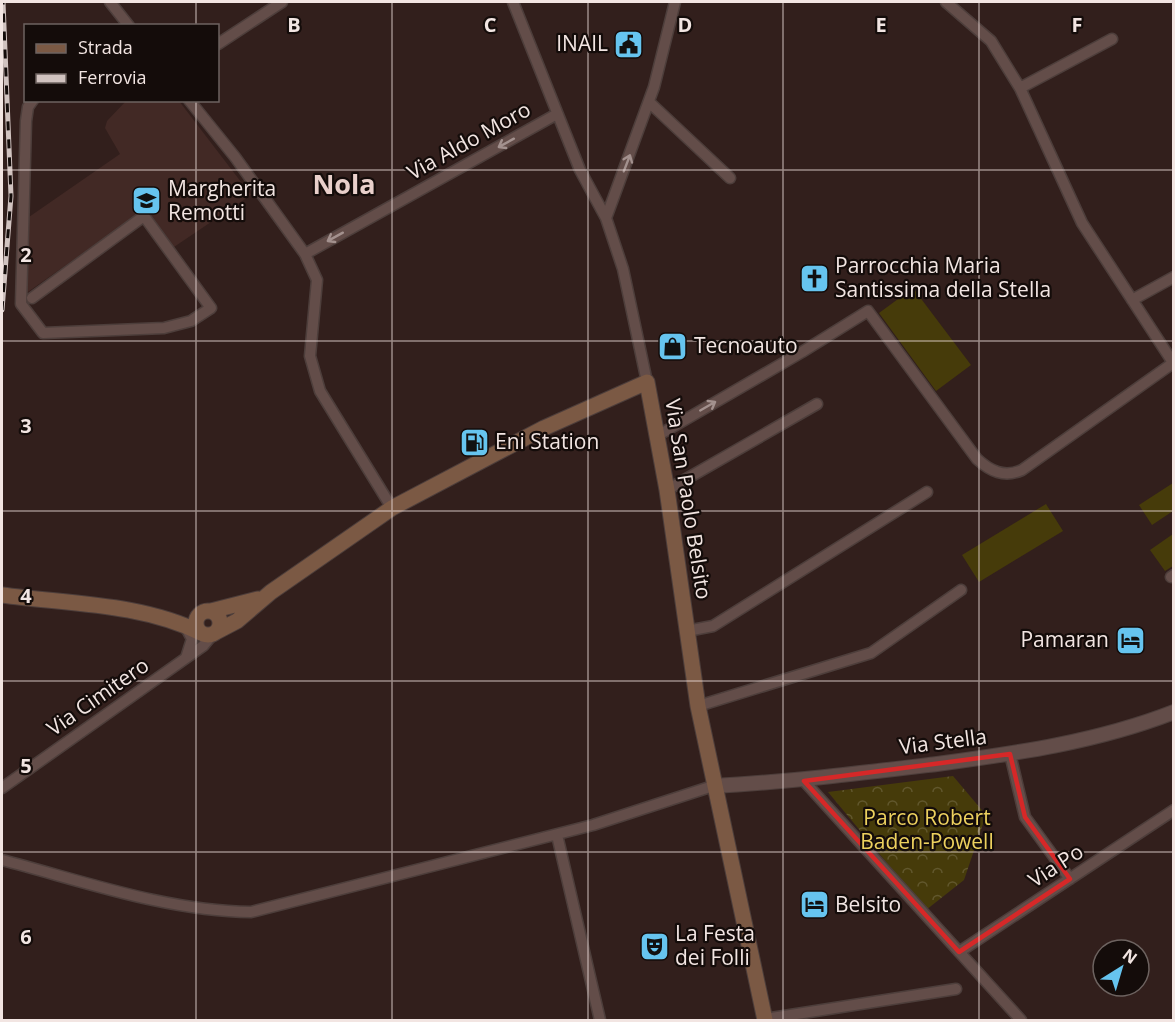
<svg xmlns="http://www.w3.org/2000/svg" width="1175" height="1022" viewBox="0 0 1175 1022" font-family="'Open Sans',sans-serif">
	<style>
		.built { fill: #422925 }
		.park { fill: url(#park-crowns) }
		.garden { fill: #463b0a }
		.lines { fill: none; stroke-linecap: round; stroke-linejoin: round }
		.minor-casing { stroke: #4d3e3b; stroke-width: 13 }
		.tertiary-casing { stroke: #4d3e3b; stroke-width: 16 }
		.secondary-casing { stroke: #4d3e3b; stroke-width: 17 }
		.minor { stroke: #634d49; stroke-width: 10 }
		.tertiary { stroke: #634d49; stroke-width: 14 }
		.secondary { stroke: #7b5944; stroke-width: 15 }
		.rail-casing { stroke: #d1c3c0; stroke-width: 5 }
		.rail { stroke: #140c0a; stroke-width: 3; stroke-dasharray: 9; stroke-linecap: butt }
		.oneway { stroke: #a3918e }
		.marked { fill: none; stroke: #d62828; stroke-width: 4.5; stroke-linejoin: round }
		.grid { fill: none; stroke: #f2e5e2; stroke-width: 1.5; stroke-opacity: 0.55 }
		.labels { text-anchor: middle; stroke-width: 4.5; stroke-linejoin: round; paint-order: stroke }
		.poi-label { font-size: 21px; fill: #f2e5e2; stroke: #140c0a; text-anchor: start }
		.street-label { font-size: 21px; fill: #f2e5e2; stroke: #140c0a }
		.park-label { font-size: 21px; fill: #edd15e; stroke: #140c0a }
		.district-label { font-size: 27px; font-weight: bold; fill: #e9d0cb; stroke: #140c0a }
		.grid-label { font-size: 20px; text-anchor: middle; font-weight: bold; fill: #f2e5e2; stroke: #140c0a; stroke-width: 4.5; stroke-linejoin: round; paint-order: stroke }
	</style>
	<defs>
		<pattern id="park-crowns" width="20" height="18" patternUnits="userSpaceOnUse" patternTransform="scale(1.5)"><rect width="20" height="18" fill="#463b0a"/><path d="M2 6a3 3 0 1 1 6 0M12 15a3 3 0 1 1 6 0" fill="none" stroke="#61572d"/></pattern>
	</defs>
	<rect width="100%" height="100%" fill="#321f1c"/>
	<path class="built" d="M 126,101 L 179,101 L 251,195 L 171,249 L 154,226 L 147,208 L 25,294 L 29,217 L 120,154 L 105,128 L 107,121 Z"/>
	<path class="park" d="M 953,776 L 986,815 L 964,880 L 926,910 L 828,792 Z"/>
	<path class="garden" d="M 913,288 L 971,365 L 936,391 L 879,313 Z
		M 1173,483 L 1173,511 L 1152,525 L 1139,505 Z
		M 1046,504 L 1063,531 L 979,582 L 962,555 Z
		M 1173,534 L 1173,566 L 1165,571 L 1150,550 Z"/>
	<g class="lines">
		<defs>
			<path id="minor" d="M 110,2 L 129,26
				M 513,2 L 580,170 L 606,218 L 623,269 L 647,382
				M 946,2 L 991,41 L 1020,88 L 1082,223 L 1174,364
				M 218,44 L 282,2
				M 1020,88 L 1112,39
				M 189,100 L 235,157 L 305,254 L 317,280 L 310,356 L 320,391 L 392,508
				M 649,102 L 730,178
				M 606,218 L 654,87 L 675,2
				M 305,254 L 557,114
				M 32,298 L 144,216 L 211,308 L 191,321 L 164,328 L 43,333 L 21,304 L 26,121 L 28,107 L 33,100
				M 1132,300 L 1174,277
				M 657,436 L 802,352 L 868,311 L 977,459 C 990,471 1004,478 1022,470 L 1173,363
				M 667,490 L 817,404
				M 1171,577 L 1174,575
				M 185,626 L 192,639 L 186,658
				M 687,631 L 713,626 L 927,492
				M 698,706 L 871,653 L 961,590
				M 1010,754 L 1025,817 L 1070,879
				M 804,781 L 1021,1020
				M 2,788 L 203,646 L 213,634
				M 557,835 L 600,1020
				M 2,860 C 83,881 166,911 251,912 L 593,825 L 713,786
				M 959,952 L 1174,810
				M 765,1019 L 956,989"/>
			<path id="tertiary" d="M 713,786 C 789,782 862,773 937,764 C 1018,753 1097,742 1174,712"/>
			<path id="secondary" d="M 2,595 C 67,604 141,603 201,633
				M196 623a12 12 0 1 1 24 0a12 12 0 1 1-24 0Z
				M 211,611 L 258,599
				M 216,632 L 237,621 L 271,592 L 392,508 L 544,428 L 647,382 L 667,490 L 698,706 L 765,1020"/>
		</defs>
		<use href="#minor" class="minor-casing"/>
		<use href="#tertiary" class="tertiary-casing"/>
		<use href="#secondary" class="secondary-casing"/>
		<use href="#minor" class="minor"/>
		<use href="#tertiary" class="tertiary"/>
		<use href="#secondary" class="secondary"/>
		<defs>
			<path id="rail" d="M 2,310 L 11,196 L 3,2"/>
		</defs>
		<use href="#rail" class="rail-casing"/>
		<use href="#rail" class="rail"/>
	</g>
	<defs><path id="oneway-shaft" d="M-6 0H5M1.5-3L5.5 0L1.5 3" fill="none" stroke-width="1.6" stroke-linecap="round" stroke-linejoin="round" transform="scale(1.5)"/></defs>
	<g class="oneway">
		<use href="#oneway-shaft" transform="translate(506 143) rotate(151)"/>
		<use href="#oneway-shaft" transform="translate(627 163) rotate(-69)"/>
		<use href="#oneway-shaft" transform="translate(335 237) rotate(151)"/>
		<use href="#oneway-shaft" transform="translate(708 406) rotate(-30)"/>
	</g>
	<path class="marked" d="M 1010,754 L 1025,817 L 1070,879 L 959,952 L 804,781 Z"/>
	<path class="grid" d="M 196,2 L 196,26M 392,2 L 392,1020M 588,2 L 588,1020M 783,2 L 783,1020M 979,2 L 979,1020M 196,100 L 196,1020M 2,170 L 1174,170M 2,341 L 1174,341M 2,511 L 1174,511M 2,681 L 1174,681M 2,852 L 1174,852"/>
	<defs>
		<symbol id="civic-square" viewBox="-11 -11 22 22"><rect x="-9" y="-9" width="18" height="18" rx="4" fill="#66c4ef" stroke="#140c0a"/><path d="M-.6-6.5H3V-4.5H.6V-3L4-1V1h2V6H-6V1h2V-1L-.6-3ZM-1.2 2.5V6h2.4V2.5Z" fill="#111"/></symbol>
		<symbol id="school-square" viewBox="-11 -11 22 22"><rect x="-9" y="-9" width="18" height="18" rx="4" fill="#66c4ef" stroke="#140c0a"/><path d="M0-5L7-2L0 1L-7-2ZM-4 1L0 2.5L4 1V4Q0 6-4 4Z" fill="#111"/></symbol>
		<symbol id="church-square" viewBox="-11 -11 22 22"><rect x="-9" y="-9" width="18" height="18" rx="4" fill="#66c4ef" stroke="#140c0a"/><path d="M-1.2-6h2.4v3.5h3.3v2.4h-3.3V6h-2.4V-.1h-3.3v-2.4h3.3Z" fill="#111"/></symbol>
		<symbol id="shop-square" viewBox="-11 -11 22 22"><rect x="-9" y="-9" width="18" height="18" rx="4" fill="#66c4ef" stroke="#140c0a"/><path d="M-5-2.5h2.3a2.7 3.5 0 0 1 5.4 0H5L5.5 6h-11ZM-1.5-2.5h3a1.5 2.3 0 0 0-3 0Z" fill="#111"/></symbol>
		<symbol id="fuel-square" viewBox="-11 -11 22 22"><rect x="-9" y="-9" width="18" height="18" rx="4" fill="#66c4ef" stroke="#140c0a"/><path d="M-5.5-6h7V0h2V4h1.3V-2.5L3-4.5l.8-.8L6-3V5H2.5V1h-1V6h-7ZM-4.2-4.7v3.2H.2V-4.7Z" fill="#111"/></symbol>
		<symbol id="hotel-square" viewBox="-11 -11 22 22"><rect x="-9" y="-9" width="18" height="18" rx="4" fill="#66c4ef" stroke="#140c0a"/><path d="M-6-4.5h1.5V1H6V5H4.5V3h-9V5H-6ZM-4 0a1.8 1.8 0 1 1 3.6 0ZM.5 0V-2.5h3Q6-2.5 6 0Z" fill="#111"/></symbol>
		<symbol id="theatre-square" viewBox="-11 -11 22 22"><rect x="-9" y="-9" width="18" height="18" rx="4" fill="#66c4ef" stroke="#140c0a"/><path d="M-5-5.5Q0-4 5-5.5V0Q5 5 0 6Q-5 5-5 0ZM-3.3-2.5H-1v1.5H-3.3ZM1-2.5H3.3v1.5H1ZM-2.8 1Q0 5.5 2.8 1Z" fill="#111"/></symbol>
	</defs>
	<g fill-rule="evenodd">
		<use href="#civic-square" x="612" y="28" width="33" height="33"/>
		<use href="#school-square" x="130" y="184" width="33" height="33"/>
		<use href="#church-square" x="798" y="262" width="33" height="33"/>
		<use href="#shop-square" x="656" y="330" width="33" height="33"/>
		<use href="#fuel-square" x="458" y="426" width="33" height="33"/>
		<use href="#hotel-square" x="1114" y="624" width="33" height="33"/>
		<use href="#hotel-square" x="798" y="888" width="33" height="33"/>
		<use href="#theatre-square" x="638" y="930" width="33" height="33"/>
	</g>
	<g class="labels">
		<g class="poi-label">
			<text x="608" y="51" text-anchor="end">INAIL</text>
			<text x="168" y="196">Margherita<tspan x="168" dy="24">Remotti</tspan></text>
			<text x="835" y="273">Parrocchia Maria<tspan x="835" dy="24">Santissima della Stella</tspan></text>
			<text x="694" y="353">Tecnoauto</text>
			<text x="495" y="449">Eni Station</text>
			<text x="1109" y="647" text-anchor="end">Pamaran</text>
			<text x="835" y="912">Belsito</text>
			<text x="675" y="941">La Festa<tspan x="675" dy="24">dei Folli</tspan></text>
		</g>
		<g class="street-label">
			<text transform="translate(469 141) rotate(-29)" y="7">Via Aldo Moro</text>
			<text transform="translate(688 499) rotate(81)" y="7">Via San Paolo Belsito</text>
			<text transform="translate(98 697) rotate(-35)" y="7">Via Cimitero</text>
			<text transform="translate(943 742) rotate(-7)" y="7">Via Stella</text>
			<text transform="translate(1056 866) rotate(-33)" y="7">Via Po</text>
		</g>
		<g class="park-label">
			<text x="927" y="825">Parco Robert<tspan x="927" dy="24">Baden-Powell</tspan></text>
		</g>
		<g class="district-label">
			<text x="344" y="194">Nola</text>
		</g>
	</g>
	<g class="grid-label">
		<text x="294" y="32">B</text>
		<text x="490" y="32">C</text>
		<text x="685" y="32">D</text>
		<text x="881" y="32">E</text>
		<text x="1077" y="32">F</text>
		<text x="26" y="262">2</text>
		<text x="26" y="433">3</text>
		<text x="26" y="603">4</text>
		<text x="26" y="773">5</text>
		<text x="26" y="944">6</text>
	</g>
	<rect width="1175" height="1022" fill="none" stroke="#f2e5e2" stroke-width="6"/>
	<rect x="24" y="24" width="195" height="78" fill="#140c0a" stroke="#6d6360" stroke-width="1.5"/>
	<rect x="36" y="44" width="30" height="9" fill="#7b5944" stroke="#6d6360" stroke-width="1.5"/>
	<text x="78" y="54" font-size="18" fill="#f2e5e2">Strada</text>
	<rect x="36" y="74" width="30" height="9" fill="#d1c3c0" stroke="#6d6360" stroke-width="1.5"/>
	<text x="78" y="84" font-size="18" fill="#f2e5e2">Ferrovia</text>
	<g transform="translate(1121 968) rotate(37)"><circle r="28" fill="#140c0a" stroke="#6d6360" stroke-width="1.5"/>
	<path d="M0-4.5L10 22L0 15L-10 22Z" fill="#66c4ef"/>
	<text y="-9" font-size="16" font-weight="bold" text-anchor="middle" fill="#f2e5e2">N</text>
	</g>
</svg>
